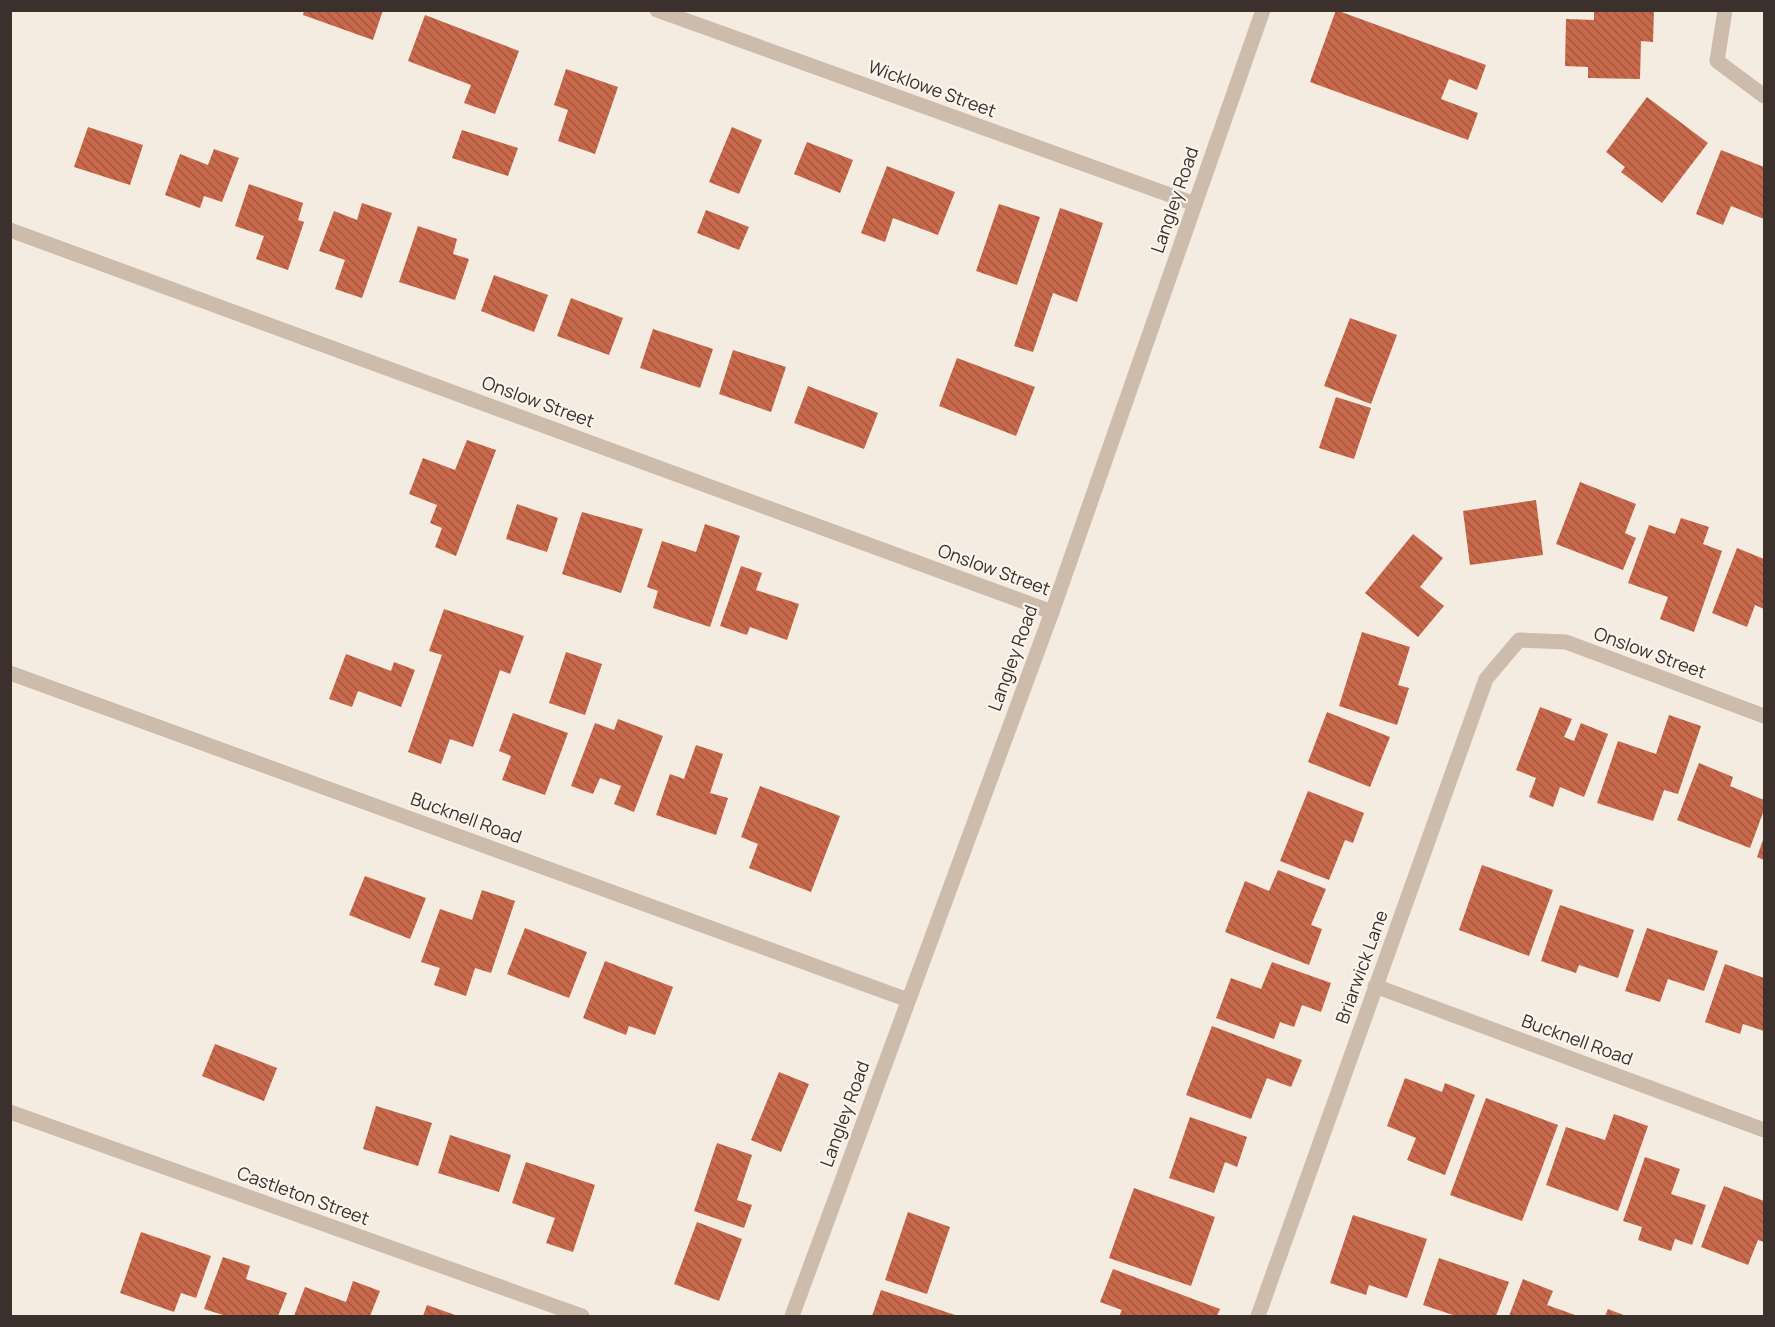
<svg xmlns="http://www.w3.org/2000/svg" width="1775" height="1327" viewBox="0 0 1775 1327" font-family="Manrope,sans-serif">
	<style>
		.building { fill: url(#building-back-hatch) }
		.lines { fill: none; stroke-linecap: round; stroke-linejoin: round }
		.minor { stroke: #cdbbac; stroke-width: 15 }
		.tertiary { stroke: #cdbbac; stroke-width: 15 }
		.labels { text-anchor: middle; stroke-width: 4.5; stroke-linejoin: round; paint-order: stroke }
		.street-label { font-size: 18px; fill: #3b302b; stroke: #fbf5ee }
	</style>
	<defs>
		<pattern id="building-back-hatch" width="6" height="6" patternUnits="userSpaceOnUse" patternTransform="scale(1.5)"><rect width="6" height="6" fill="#c8694b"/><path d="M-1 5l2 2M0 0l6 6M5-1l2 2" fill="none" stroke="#a4573f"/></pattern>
	</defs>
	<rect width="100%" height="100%" fill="#f4ebe1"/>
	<path class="building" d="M 304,10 L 383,10 L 373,40 L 303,15 Z
		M 1336,10 L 1486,65 L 1477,90 L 1449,79 L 1441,99 L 1478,113 L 1468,140 L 1310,82 Z
		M 1594,10 L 1654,10 L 1653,42 L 1641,41 L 1640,79 L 1588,78 L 1588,67 L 1565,66 L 1566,19 L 1594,20 Z
		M 425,15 L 519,51 L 495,114 L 464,103 L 471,85 L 408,61 Z
		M 566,69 L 618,87 L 595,154 L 558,141 L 568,110 L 554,105 Z
		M 1647,97 L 1708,143 L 1662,203 L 1621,172 L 1625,167 L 1606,152 Z
		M 88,127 L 143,145 L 130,185 L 74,167 Z
		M 732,127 L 762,140 L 739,194 L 709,182 Z
		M 462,130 L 518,148 L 508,176 L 452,158 Z
		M 807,142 L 853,160 L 840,193 L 794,174 Z
		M 214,149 L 239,158 L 222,202 L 204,196 L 200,208 L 165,195 L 180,154 L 208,165 Z
		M 1721,150 L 1764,167 L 1764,219 L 1731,206 L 1723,225 L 1696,214 Z
		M 887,166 L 955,192 L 938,235 L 893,218 L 885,242 L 861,233 Z
		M 249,184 L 303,203 L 298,220 L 304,222 L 288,270 L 256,259 L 264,236 L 235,226 Z
		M 362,203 L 392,213 L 362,298 L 335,289 L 345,260 L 319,251 L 334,211 L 357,220 Z
		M 999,204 L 1040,217 L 1017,285 L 976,271 Z
		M 1060,208 L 1103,223 L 1077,302 L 1053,293 L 1033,352 L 1014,346 Z
		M 706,210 L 749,227 L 739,250 L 697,233 Z
		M 418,226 L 457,239 L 453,254 L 469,259 L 455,300 L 399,282 Z
		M 494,275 L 548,295 L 534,332 L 481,311 Z
		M 571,298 L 623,318 L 609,355 L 557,336 Z
		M 1350,318 L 1397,335 L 1371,404 L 1324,386 Z
		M 653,329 L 713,349 L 700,388 L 640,368 Z
		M 733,350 L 786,367 L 771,412 L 719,394 Z
		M 957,358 L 1035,387 L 1016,436 L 939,406 Z
		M 808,386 L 878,413 L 864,449 L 794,423 Z
		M 1336,397 L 1371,408 L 1354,459 L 1319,448 Z
		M 467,440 L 496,450 L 456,556 L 435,547 L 442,528 L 430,523 L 437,505 L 409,494 L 423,458 L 455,470 Z
		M 1580,482 L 1636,504 L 1625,533 L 1636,538 L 1623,570 L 1556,544 Z
		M 1536,500 L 1543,555 L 1470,565 L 1463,511 Z
		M 517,504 L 558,518 L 547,552 L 506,539 Z
		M 582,512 L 643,529 L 621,593 L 562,574 Z
		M 1681,518 L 1709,527 L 1703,544 L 1722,551 L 1694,632 L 1660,619 L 1668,597 L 1628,583 L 1649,525 L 1675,534 Z
		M 705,524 L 740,536 L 710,627 L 653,608 L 658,591 L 647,587 L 662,541 L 696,552 Z
		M 1413,534 L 1443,558 L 1420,587 L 1444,606 L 1418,637 L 1365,593 Z
		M 1737,548 L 1764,559 L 1764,609 L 1755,605 L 1747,627 L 1712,613 Z
		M 741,566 L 762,573 L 756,590 L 799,604 L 787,640 L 750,627 L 747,635 L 720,626 Z
		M 444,609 L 524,636 L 510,674 L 500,670 L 473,747 L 450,739 L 441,764 L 408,752 L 442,655 L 429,651 Z
		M 1362,632 L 1410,647 L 1398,685 L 1409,688 L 1397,725 L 1339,706 Z
		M 566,652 L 602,664 L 585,715 L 549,703 Z
		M 346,654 L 391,671 L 394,662 L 415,670 L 401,707 L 358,691 L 352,707 L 329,699 Z
		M 1540,707 L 1572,719 L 1564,737 L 1574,741 L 1581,723 L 1608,734 L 1584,797 L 1560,787 L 1553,807 L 1529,797 L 1536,778 L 1516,770 Z
		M 1327,712 L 1390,737 L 1370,787 L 1308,762 Z
		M 513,713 L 568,733 L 545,795 L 502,780 L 511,756 L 499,751 Z
		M 1669,715 L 1701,726 L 1678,794 L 1664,790 L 1653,821 L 1597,803 L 1618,741 L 1656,754 Z
		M 618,719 L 663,736 L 634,812 L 614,804 L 621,786 L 600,778 L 593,794 L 571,786 L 595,723 L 614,730 Z
		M 696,745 L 723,754 L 710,793 L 728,798 L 716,835 L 656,815 L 670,774 L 684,779 Z
		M 1699,763 L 1733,777 L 1730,786 L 1764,800 L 1764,810 L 1750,848 L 1677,820 Z
		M 760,786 L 840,816 L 811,892 L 749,868 L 758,844 L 741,837 Z
		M 1308,791 L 1364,813 L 1353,843 L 1345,840 L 1329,880 L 1280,861 Z
		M 1764,837 L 1764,860 L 1757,857 Z
		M 1482,865 L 1553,890 L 1529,956 L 1459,930 Z
		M 1278,870 L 1326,889 L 1311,925 L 1322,929 L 1309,965 L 1225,932 L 1245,881 L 1269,891 Z
		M 365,876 L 426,898 L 410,939 L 349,915 Z
		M 482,890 L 515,901 L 491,973 L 475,968 L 466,996 L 434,985 L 440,968 L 421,962 L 440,909 L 472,920 Z
		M 1560,905 L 1634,930 L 1618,978 L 1579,965 L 1576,973 L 1541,961 Z
		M 525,928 L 587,952 L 569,998 L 507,974 Z
		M 1647,928 L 1718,951 L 1704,991 L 1668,979 L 1660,1002 L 1625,991 Z
		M 605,961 L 673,987 L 655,1035 L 629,1026 L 626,1035 L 583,1018 Z
		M 1272,962 L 1331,983 L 1321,1012 L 1302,1005 L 1294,1027 L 1280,1022 L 1274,1039 L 1216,1018 L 1231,978 L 1261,989 Z
		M 1725,964 L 1764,978 L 1764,1031 L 1743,1024 L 1740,1034 L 1705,1022 Z
		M 1212,1026 L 1302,1060 L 1291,1087 L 1267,1078 L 1251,1119 L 1186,1095 Z
		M 215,1044 L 277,1068 L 264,1101 L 202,1076 Z
		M 779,1072 L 809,1084 L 781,1152 L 751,1140 Z
		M 1405,1078 L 1442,1092 L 1445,1083 L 1475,1095 L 1445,1175 L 1407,1160 L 1416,1138 L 1387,1126 Z
		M 1486,1098 L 1558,1125 L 1522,1221 L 1450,1195 Z
		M 376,1106 L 432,1123 L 418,1166 L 363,1149 Z
		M 1614,1114 L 1648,1126 L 1618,1211 L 1546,1185 L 1566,1127 L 1605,1140 Z
		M 1190,1117 L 1247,1137 L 1237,1167 L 1225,1162 L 1214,1193 L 1169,1178 Z
		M 450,1135 L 511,1155 L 499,1192 L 438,1173 Z
		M 717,1143 L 752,1155 L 737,1200 L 752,1205 L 744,1228 L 694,1211 Z
		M 1645,1157 L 1680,1169 L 1671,1194 L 1706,1205 L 1692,1245 L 1675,1239 L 1671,1251 L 1638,1240 L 1642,1227 L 1623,1221 Z
		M 526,1162 L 595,1185 L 573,1252 L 546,1243 L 555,1218 L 512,1203 Z
		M 1724,1186 L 1764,1201 L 1764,1242 L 1758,1240 L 1748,1265 L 1701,1247 Z
		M 1134,1188 L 1215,1217 L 1191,1286 L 1109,1258 Z
		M 908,1212 L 950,1227 L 927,1294 L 885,1280 Z
		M 1353,1215 L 1427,1239 L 1407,1298 L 1369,1285 L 1366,1295 L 1330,1283 Z
		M 697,1222 L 742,1239 L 719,1301 L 674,1284 Z
		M 141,1232 L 211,1256 L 196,1298 L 181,1293 L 174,1312 L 120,1293 Z
		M 223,1257 L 250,1266 L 246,1279 L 287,1293 L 278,1316 L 226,1316 L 204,1309 Z
		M 1439,1258 L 1509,1282 L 1496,1316 L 1456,1316 L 1423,1305 Z
		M 1113,1269 L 1220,1309 L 1217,1316 L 1119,1316 L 1122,1310 L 1100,1302 Z
		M 1523,1279 L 1553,1291 L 1547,1305 L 1578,1316 L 1509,1316 Z
		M 353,1281 L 380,1291 L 370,1316 L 294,1316 L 305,1287 L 346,1302 Z
		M 881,1290 L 958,1316 L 872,1316 Z
		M 427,1305 L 458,1316 L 423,1316 Z
		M 1608,1309 L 1626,1316 L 1605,1316 Z"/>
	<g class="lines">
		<path class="minor" d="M 657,10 L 1195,204
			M 1725,10 L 1717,61 L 1764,96
			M 10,230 L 1052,612
			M 10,673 L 908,1000
			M 1375,986 L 1764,1130
			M 10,1112 L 582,1316
			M 1258,1316 L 1486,679 L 1519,640 L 1566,642 L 1764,716"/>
		<path class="tertiary" d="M 792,1316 L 1052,612 L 1263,10"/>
	</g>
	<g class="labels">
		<g class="street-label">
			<text transform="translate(932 89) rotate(20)" y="6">Wicklowe Street</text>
			<text transform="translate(1175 200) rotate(-71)" y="6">Langley Road</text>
			<text transform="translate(538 402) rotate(20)" y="6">Onslow Street</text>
			<text transform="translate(994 570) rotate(20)" y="6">Onslow Street</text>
			<text transform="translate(1650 653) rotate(20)" y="6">Onslow Street</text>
			<text transform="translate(1013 658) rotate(-70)" y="6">Langley Road</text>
			<text transform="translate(466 818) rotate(20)" y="6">Bucknell Road</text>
			<text transform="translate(1362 967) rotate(-70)" y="6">Briarwick Lane</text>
			<text transform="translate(1577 1040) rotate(20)" y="6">Bucknell Road</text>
			<text transform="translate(845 1114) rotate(-70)" y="6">Langley Road</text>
			<text transform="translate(303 1196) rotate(20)" y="6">Castleton Street</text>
		</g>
	</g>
	<rect width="1775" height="1327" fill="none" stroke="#3b302b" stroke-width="24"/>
</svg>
